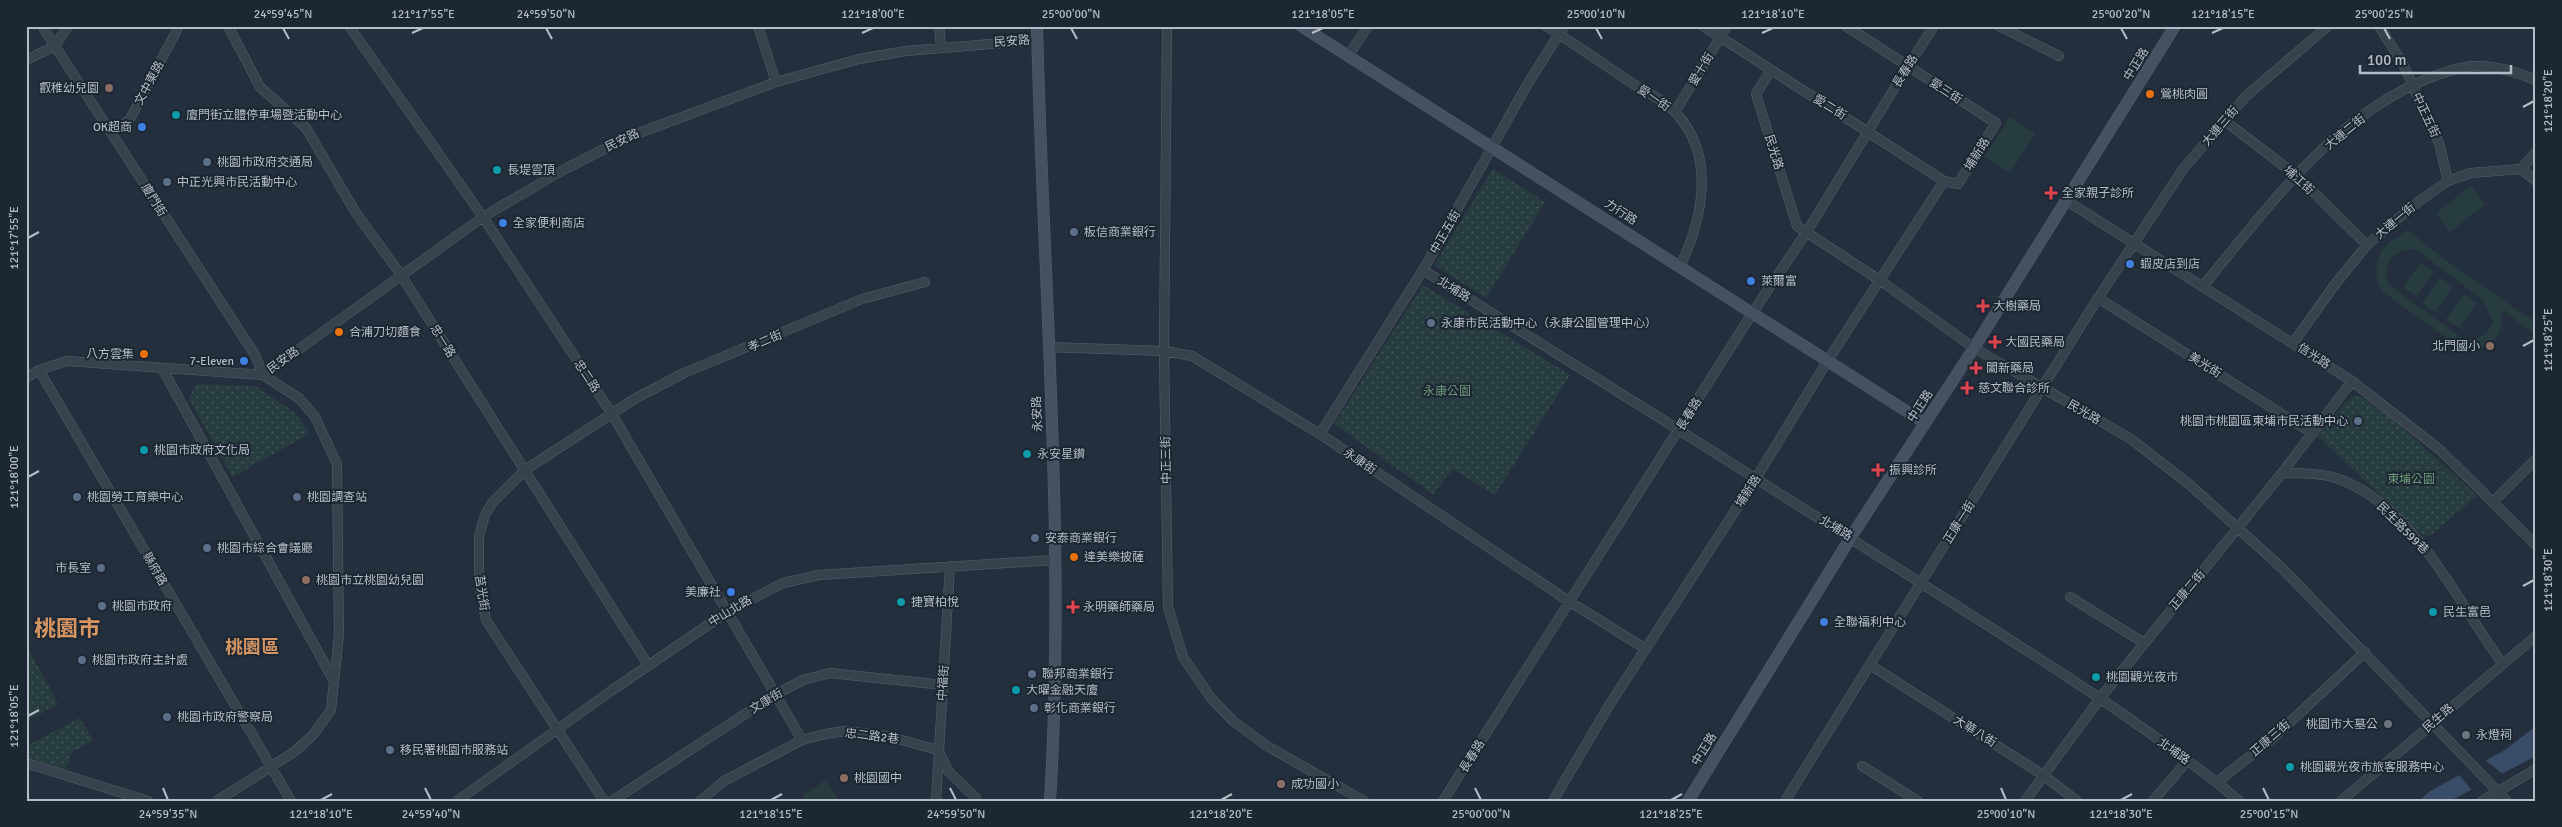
<svg xmlns="http://www.w3.org/2000/svg" width="2562" height="827" viewBox="0 0 2562 827" font-family="Signika,'Noto Sans TC',sans-serif">
	<style>
		.grass { fill: #263c3f; fill-rule: evenodd }
		.park { fill: url(#park-dots) }
		.water { fill: #394c67 }
		.pier { fill: #242f3e }
		.lines { fill: none; stroke-linecap: round; stroke-linejoin: round }
		.street-casing { stroke: #565f6c; stroke-width: 10 }
		.secondary-casing { stroke: #565f6c; stroke-width: 12 }
		.street { stroke: #38414e; stroke-width: 9 }
		.secondary { stroke: #465061; stroke-width: 11 }
		.ticks { fill: none; stroke: #b4bcc9; stroke-width: 2 }
		.education-dot { fill: #8d6e63; stroke: #1d2633; stroke-width: 2 }
		.food-dot { fill: #e8710a; stroke: #1d2633; stroke-width: 2 }
		.culture-dot { fill: #0f9aa8; stroke: #1d2633; stroke-width: 2 }
		.shop-dot { fill: #3f7fe0; stroke: #1d2633; stroke-width: 2 }
		.service-dot { fill: #5c6f8a; stroke: #1d2633; stroke-width: 2 }
		.health-dot { fill: #e0444e; stroke: #1d2633; stroke-width: 2 }
		.worship-dot { fill: #6b7280; stroke: #1d2633; stroke-width: 2 }
		.labels { text-anchor: middle; stroke-width: 4; stroke-linejoin: round; paint-order: stroke }
		.street-label { font-size: 12px; fill: #b4bcc9; stroke: #1d2633 }
		.poi-label { font-size: 12px; fill: #b4bcc9; stroke: #1d2633; text-anchor: start }
		.park-label { font-size: 12px; fill: #6b9a76; stroke: #1d2633 }
		.district-label { font-size: 18px; font-weight: bold; fill: #d59563; stroke: #1d2633 }
		.town-label { font-size: 22px; font-weight: bold; fill: #d59563; stroke: #1d2633 }
		.neatline { fill: none; stroke: #b4bcc9; stroke-width: 2 }
		.ticks-label { font-size: 12px; text-anchor: middle; fill: #b4bcc9 }
	</style>
	<defs>
		<pattern id="park-dots" width="8" height="8" patternUnits="userSpaceOnUse" patternTransform="scale(1.25)"><rect width="8" height="8" fill="#263c3f"/><path d="M2 2h.1M6 6h.1" fill="none" stroke="#435659" stroke-width="1.8" stroke-linecap="round"/></pattern>
	</defs>
	<rect width="100%" height="100%" fill="#242f3e"/>
	<path class="grass" d="M 2010,117 L 2035,134 L 2010,173 L 1984,156 Z
		M 2471,186 L 2485,204 L 2450,232 L 2436,213 Z
		M 2407,230 L 2444,259 L 2536,323 L 2536,335 L 2502,310 C 2503,339 2493,348 2465,352 L 2382,291 C 2373,274 2374,253 2391,241 C 2397,237 2402,235 2407,230 ZM 2415,249 L 2484,301 L 2493,322 C 2488,335 2479,338 2466,341 L 2388,284 C 2383,262 2392,250 2415,249 Z
		M 2421,262 L 2434,272 L 2416,296 L 2403,287 Z
		M 2440,278 L 2453,287 L 2435,312 L 2422,303 Z
		M 2464,294 L 2477,303 L 2459,328 L 2446,319 Z
		M 826,780 L 839,801 L 805,801 L 802,796 Z"/>
	<path class="park" d="M 1493,169 L 1545,202 L 1486,298 L 1434,265 Z
		M 1423,285 L 1570,375 L 1495,495 L 1453,469 L 1433,494 L 1334,424 Z
		M 196,384 L 255,386 L 294,412 L 310,433 L 233,477 L 189,399 Z
		M 2352,396 L 2363,397 L 2402,427 L 2477,496 L 2430,536 L 2423,535 L 2317,436 Z
		M 26,644 L 58,704 L 26,721 Z
		M 80,718 L 93,741 L 72,752 L 65,770 L 26,757 L 26,746 Z"/>
	<path class="water" d="M 2536,726 L 2536,756 L 2450,801 L 2419,801 L 2430,791 L 2505,750 Z"/>
	<path class="pier" d="M 2484,759 L 2505,776 L 2473,792 L 2458,773 Z"/>
	<g class="lines">
		<defs>
			<path id="street" d="M 42,26 L 255,355 L 263,375
				M 228,26 L 260,87 L 306,128 L 356,213 L 401,275 L 648,665
				M 349,26 L 483,217 L 612,414 L 802,740
				M 758,26 L 776,82
				M 939,26 L 941,47
				M 1167,26 L 1164,351 L 1168,607 L 1183,657 L 1211,698 L 1233,721 L 1267,746 L 1364,801
				M 1546,26 C 1576,45 1605,65 1635,85 C 1648,93 1665,101 1676,113 C 1716,156 1703,219 1680,266
				M 1703,26 L 1944,181 L 1958,184 L 1996,123 L 1846,26
				M 1999,26 L 2059,56
				M 2379,26 L 2403,64 L 2439,143 L 2448,181
				M 1348,56 L 1368,26
				M 26,60 L 55,46 L 68,26
				M 1771,70 L 1756,94 L 1797,226 L 1881,281 L 1974,348 L 2131,439 L 2190,485 L 2282,568 L 2507,801
				M 1675,112 L 1727,26
				M 2225,121 L 2297,176 L 2367,245
				M 112,132 L 130,119 L 179,26
				M 2521,169 L 2536,152
				M 2067,201 L 2352,381 L 2439,449 L 2536,545
				M 1423,270 C 1591,374 1757,479 1924,585 C 2007,638 2090,689 2169,747 C 2193,765 2217,781 2239,801
				M 2202,287 C 2266,210 2333,116 2429,78 C 2443,73 2458,67 2473,66 C 2495,65 2516,72 2536,80
				M 2098,298 L 2312,433
				M 2293,343 L 2336,283 L 2367,245 L 2418,202 L 2448,181 L 2471,173 L 2521,169 L 2536,181
				M 1048,347 L 1164,351 L 1192,356 L 1320,434 L 1570,602 L 1646,649
				M 162,368 L 334,681
				M 39,370 L 291,801
				M 263,375 L 483,217 L 563,170 L 628,137 L 776,82 L 859,59 L 906,51 L 1038,40
				M 26,378 L 39,370 L 67,361 L 263,375 L 300,399 L 315,417 L 337,464 L 339,635 L 331,710 L 313,735 L 294,752 L 217,801
				M 1320,434 L 1423,270 L 1527,85 L 1564,26
				M 2282,473 C 2299,473 2319,473 2336,478 C 2414,504 2457,602 2502,663
				M 2493,502 L 2536,459
				M 2070,597 L 2144,643
				M 1870,665 L 2043,775 L 2077,801
				M 26,763 L 148,801
				M 1862,766 L 1918,801
				M 2217,782 L 2273,738 L 2365,652
				M 457,801 L 611,691 L 727,612 L 783,583 L 819,575 L 1054,560
				M 604,801 L 486,620 L 479,585 L 479,536 L 485,515 L 492,503 L 525,470 L 636,398 L 684,373 L 862,299 L 925,282
				M 612,801 L 776,694 L 803,680 L 830,673 L 943,685
				M 700,801 L 724,781 L 802,740 L 825,734 L 846,731 L 887,736 L 938,750 L 949,772 L 976,798
				M 936,801 L 950,566
				M 1443,801 L 1753,312 L 1806,233 L 1908,66 L 1934,26
				M 1553,801 L 1608,707 L 1755,480 L 1828,360 L 1944,181
				M 1785,801 L 2098,298 L 2183,169 L 2246,96 L 2328,26
				M 2025,801 L 2101,697 L 2282,473 L 2352,381
				M 2153,801 L 2187,761
				M 2341,801 L 2536,636
				M 2482,801 L 2536,769"/>
			<path id="secondary" d="M 1037,26 C 1043,284 1066,543 1050,801
				M 1301,26 L 1925,423
				M 1688,801 L 1851,537 L 1974,348 L 2175,26"/>
		</defs>
		<use href="#street" class="street-casing"/>
		<use href="#secondary" class="secondary-casing"/>
		<use href="#street" class="street"/>
		<use href="#secondary" class="secondary"/>
	</g>
	<path class="ticks" d="M 283,28 L 289,39M 546,28 L 552,39M 1071,28 L 1077,39M 1596,28 L 1602,39M 2121,28 L 2127,39M 2384,28 L 2390,39M 412,33 L 423,28M 862,33 L 873,28M 1312,33 L 1323,28M 1762,33 L 1773,28M 2212,33 L 2223,28M 2523,107 L 2534,101M 28,238 L 39,232M 2523,346 L 2534,340M 28,477 L 39,471M 2523,586 L 2534,580M 28,716 L 39,710M 163,788 L 168,800M 425,788 L 431,800M 950,788 L 956,800M 1475,788 L 1481,800M 2001,788 L 2006,800M 2263,788 L 2269,800M 321,800 L 332,794M 771,800 L 782,794M 1221,800 L 1232,794M 1671,800 L 1682,794M 2121,800 L 2132,794"/>
	<g class="education-dot">
		<circle cx="109" cy="88" r="5"/>
		<circle cx="2490" cy="346" r="5"/>
		<circle cx="306" cy="580" r="5"/>
		<circle cx="844" cy="778" r="5"/>
		<circle cx="1281" cy="784" r="5"/>
	</g>
	<g class="food-dot">
		<circle cx="2150" cy="94" r="5"/>
		<circle cx="339" cy="332" r="5"/>
		<circle cx="144" cy="354" r="5"/>
		<circle cx="1074" cy="557" r="5"/>
	</g>
	<g class="culture-dot">
		<circle cx="176" cy="115" r="5"/>
		<circle cx="497" cy="170" r="5"/>
		<circle cx="144" cy="450" r="5"/>
		<circle cx="1027" cy="454" r="5"/>
		<circle cx="901" cy="602" r="5"/>
		<circle cx="2433" cy="612" r="5"/>
		<circle cx="2096" cy="677" r="5"/>
		<circle cx="1016" cy="690" r="5"/>
		<circle cx="2290" cy="767" r="5"/>
	</g>
	<g class="shop-dot">
		<circle cx="142" cy="127" r="5"/>
		<circle cx="503" cy="223" r="5"/>
		<circle cx="2130" cy="264" r="5"/>
		<circle cx="1751" cy="281" r="5"/>
		<circle cx="244" cy="361" r="5"/>
		<circle cx="731" cy="592" r="5"/>
		<circle cx="1824" cy="622" r="5"/>
	</g>
	<g class="service-dot">
		<circle cx="207" cy="162" r="5"/>
		<circle cx="167" cy="182" r="5"/>
		<circle cx="1074" cy="232" r="5"/>
		<circle cx="1431" cy="323" r="5"/>
		<circle cx="2358" cy="421" r="5"/>
		<circle cx="77" cy="497" r="5"/>
		<circle cx="297" cy="497" r="5"/>
		<circle cx="1035" cy="538" r="5"/>
		<circle cx="207" cy="548" r="5"/>
		<circle cx="101" cy="568" r="5"/>
		<circle cx="102" cy="606" r="5"/>
		<circle cx="82" cy="660" r="5"/>
		<circle cx="1032" cy="674" r="5"/>
		<circle cx="1034" cy="708" r="5"/>
		<circle cx="167" cy="717" r="5"/>
		<circle cx="390" cy="750" r="5"/>
	</g>
	<g class="health-dot">
		<path d="M2048.5 185.5h5v5h5v5h-5v5h-5v-5h-5v-5h5z"/>
		<path d="M1980.5 298.5h5v5h5v5h-5v5h-5v-5h-5v-5h5z"/>
		<path d="M1992.5 334.5h5v5h5v5h-5v5h-5v-5h-5v-5h5z"/>
		<path d="M1973.5 360.5h5v5h5v5h-5v5h-5v-5h-5v-5h5z"/>
		<path d="M1964.5 380.5h5v5h5v5h-5v5h-5v-5h-5v-5h5z"/>
		<path d="M1875.5 462.5h5v5h5v5h-5v5h-5v-5h-5v-5h5z"/>
		<path d="M1070.5 599.5h5v5h5v5h-5v5h-5v-5h-5v-5h5z"/>
	</g>
	<g class="worship-dot">
		<circle cx="2388" cy="724" r="5"/>
		<circle cx="2466" cy="735" r="5"/>
	</g>
	<g class="labels">
		<g class="street-label">
			<text transform="translate(1012 41) rotate(-4)" y="4">民安路</text>
			<text transform="translate(2136 64) rotate(-58)" y="4">中正路</text>
			<text transform="translate(1701 69) rotate(-59)" y="4">愛十街</text>
			<text transform="translate(1905 71) rotate(-58)" y="4">長春路</text>
			<text transform="translate(149 83) rotate(-62)" y="4">文中東路</text>
			<text transform="translate(1946 91) rotate(33)" y="4">愛三街</text>
			<text transform="translate(1654 98) rotate(34)" y="4">愛一街</text>
			<text transform="translate(1830 107) rotate(32)" y="4">愛二街</text>
			<text transform="translate(2426 115) rotate(65)" y="4">中正五街</text>
			<text transform="translate(2220 126) rotate(-49)" y="4">大連三街</text>
			<text transform="translate(2345 132) rotate(-39)" y="4">大連二街</text>
			<text transform="translate(622 140) rotate(-25)" y="4">民安路</text>
			<text transform="translate(1774 152) rotate(73)" y="4">民光路</text>
			<text transform="translate(1977 154) rotate(-58)" y="4">埔新路</text>
			<text transform="translate(2299 180) rotate(42)" y="4">埔江街</text>
			<text transform="translate(154 200) rotate(58)" y="4">廈門街</text>
			<text transform="translate(1621 212) rotate(33)" y="4">力行路</text>
			<text transform="translate(2395 221) rotate(-40)" y="4">大連一街</text>
			<text transform="translate(1445 232) rotate(-60)" y="4">中正五街</text>
			<text transform="translate(1454 289) rotate(32)" y="4">北埔路</text>
			<text transform="translate(443 341) rotate(58)" y="4">忠一路</text>
			<text transform="translate(765 341) rotate(-23)" y="4">孝二街</text>
			<text transform="translate(2314 356) rotate(33)" y="4">信光路</text>
			<text transform="translate(283 360) rotate(-36)" y="4">民安路</text>
			<text transform="translate(2205 365) rotate(32)" y="4">美光街</text>
			<text transform="translate(587 376) rotate(57)" y="4">忠二路</text>
			<text transform="translate(1920 406) rotate(-57)" y="4">中正路</text>
			<text transform="translate(2084 412) rotate(30)" y="4">民光路</text>
			<text transform="translate(1037 414) rotate(-92)" y="4">永安路</text>
			<text transform="translate(1689 414) rotate(-58)" y="4">長春路</text>
			<text transform="translate(1166 460) rotate(-91)" y="4">中正三街</text>
			<text transform="translate(1360 461) rotate(34)" y="4">永康街</text>
			<text transform="translate(1748 491) rotate(-57)" y="4">埔新路</text>
			<text transform="translate(1959 522) rotate(-58)" y="4">正康一街</text>
			<text transform="translate(1836 528) rotate(31)" y="4">北埔路</text>
			<text transform="translate(2403 528) rotate(45)" y="4">民生路599巷</text>
			<text transform="translate(155 569) rotate(60)" y="4">縣府路</text>
			<text transform="translate(2187 590) rotate(-50)" y="4">正康二街</text>
			<text transform="translate(482 593) rotate(81)" y="4">莒光街</text>
			<text transform="translate(730 611) rotate(-31)" y="4">中山北路</text>
			<text transform="translate(943 683) rotate(-86)" y="4">中福街</text>
			<text transform="translate(766 701) rotate(-31)" y="4">文康街</text>
			<text transform="translate(2438 718) rotate(-41)" y="4">民生路</text>
			<text transform="translate(1975 731) rotate(32)" y="4">大華八街</text>
			<text transform="translate(872 736) rotate(7)" y="4">忠二路2巷</text>
			<text transform="translate(2270 738) rotate(-41)" y="4">正康三街</text>
			<text transform="translate(1704 749) rotate(-58)" y="4">中正路</text>
			<text transform="translate(2174 751) rotate(36)" y="4">北埔路</text>
			<text transform="translate(1472 756) rotate(-58)" y="4">長春路</text>
		</g>
		<g class="poi-label">
			<text x="99" y="92" text-anchor="end">叡稚幼兒園</text>
			<text x="2160" y="98">鶯桃肉圓</text>
			<text x="186" y="119">廈門街立體停車場暨活動中心</text>
			<text x="132" y="131" text-anchor="end">OK超商</text>
			<text x="217" y="166">桃園市政府交通局</text>
			<text x="507" y="174">長堤雲頂</text>
			<text x="177" y="186">中正光興市民活動中心</text>
			<text x="2062" y="197">全家親子診所</text>
			<text x="513" y="227">全家便利商店</text>
			<text x="1084" y="236">板信商業銀行</text>
			<text x="2140" y="268">蝦皮店到店</text>
			<text x="1761" y="285">萊爾富</text>
			<text x="1993" y="310">大樹藥局</text>
			<text x="1441" y="327">永康市民活動中心（永康公園管理中心）</text>
			<text x="349" y="336">合浦刀切麵食</text>
			<text x="2005" y="346">大國民藥局</text>
			<text x="2480" y="350" text-anchor="end">北門國小</text>
			<text x="134" y="358" text-anchor="end">八方雲集</text>
			<text x="234" y="365" text-anchor="end">7-Eleven</text>
			<text x="1986" y="372">闔新藥局</text>
			<text x="1978" y="392">慈文聯合診所</text>
			<text x="2348" y="425" text-anchor="end">桃園市桃園區東埔市民活動中心</text>
			<text x="154" y="454">桃園市政府文化局</text>
			<text x="1037" y="458">永安星鑽</text>
			<text x="1889" y="474">振興診所</text>
			<text x="87" y="501">桃園勞工育樂中心</text>
			<text x="307" y="501">桃園調查站</text>
			<text x="1045" y="542">安泰商業銀行</text>
			<text x="217" y="552">桃園市綜合會議廳</text>
			<text x="1084" y="561">達美樂披薩</text>
			<text x="91" y="572" text-anchor="end">市長室</text>
			<text x="316" y="584">桃園市立桃園幼兒園</text>
			<text x="721" y="596" text-anchor="end">美廉社</text>
			<text x="911" y="606">捷寶柏悅</text>
			<text x="112" y="610">桃園市政府</text>
			<text x="1083" y="611">永明藥師藥局</text>
			<text x="2443" y="616">民生富邑</text>
			<text x="1834" y="626">全聯福利中心</text>
			<text x="92" y="664">桃園市政府主計處</text>
			<text x="1042" y="678">聯邦商業銀行</text>
			<text x="2106" y="681">桃園觀光夜市</text>
			<text x="1026" y="694">大曜金融天廈</text>
			<text x="1044" y="712">彰化商業銀行</text>
			<text x="177" y="721">桃園市政府警察局</text>
			<text x="2378" y="728" text-anchor="end">桃園市大墓公</text>
			<text x="2476" y="739">永燈祠</text>
			<text x="400" y="754">移民署桃園市服務站</text>
			<text x="2300" y="771">桃園觀光夜市旅客服務中心</text>
			<text x="854" y="782">桃園國中</text>
			<text x="1291" y="788">成功國小</text>
		</g>
		<g class="park-label">
			<text x="1447" y="395">永康公園</text>
			<text x="2411" y="483">東埔公園</text>
		</g>
		<g class="district-label">
			<text x="252" y="653">桃園區</text>
		</g>
		<g class="town-label">
			<text x="67" y="636">桃園市</text>
		</g>
	</g>
	<rect width="2562" height="827" fill="none" stroke="#1d2633" stroke-width="55"/>
	<path d="M2360 65v8h151v-8" fill="none" stroke="#b4bcc9" stroke-width="2.5"/>
	<text x="2367" y="65" font-size="15" fill="#b4bcc9" stroke="#1d2633" stroke-width="4" paint-order="stroke">100 m</text>
	<rect x="28" y="28" width="2506" height="772" class="neatline"/>
	<g class="ticks-label">
		<text x="283" y="18">24°59'45"N</text>
		<text x="423" y="18">121°17'55"E</text>
		<text x="546" y="18">24°59'50"N</text>
		<text x="873" y="18">121°18'00"E</text>
		<text x="1071" y="18">25°00'00"N</text>
		<text x="1323" y="18">121°18'05"E</text>
		<text x="1596" y="18">25°00'10"N</text>
		<text x="1773" y="18">121°18'10"E</text>
		<text x="2121" y="18">25°00'20"N</text>
		<text x="2223" y="18">121°18'15"E</text>
		<text x="2384" y="18">25°00'25"N</text>
		<text transform="translate(2548 101) rotate(-90)" y="4">121°18'20"E</text>
		<text transform="translate(14 238) rotate(-90)" y="4">121°17'55"E</text>
		<text transform="translate(2548 340) rotate(-90)" y="4">121°18'25"E</text>
		<text transform="translate(14 477) rotate(-90)" y="4">121°18'00"E</text>
		<text transform="translate(2548 580) rotate(-90)" y="4">121°18'30"E</text>
		<text transform="translate(14 716) rotate(-90)" y="4">121°18'05"E</text>
		<text x="168" y="818">24°59'35"N</text>
		<text x="321" y="818">121°18'10"E</text>
		<text x="431" y="818">24°59'40"N</text>
		<text x="771" y="818">121°18'15"E</text>
		<text x="956" y="818">24°59'50"N</text>
		<text x="1221" y="818">121°18'20"E</text>
		<text x="1481" y="818">25°00'00"N</text>
		<text x="1671" y="818">121°18'25"E</text>
		<text x="2006" y="818">25°00'10"N</text>
		<text x="2121" y="818">121°18'30"E</text>
		<text x="2269" y="818">25°00'15"N</text>
	</g>
</svg>
